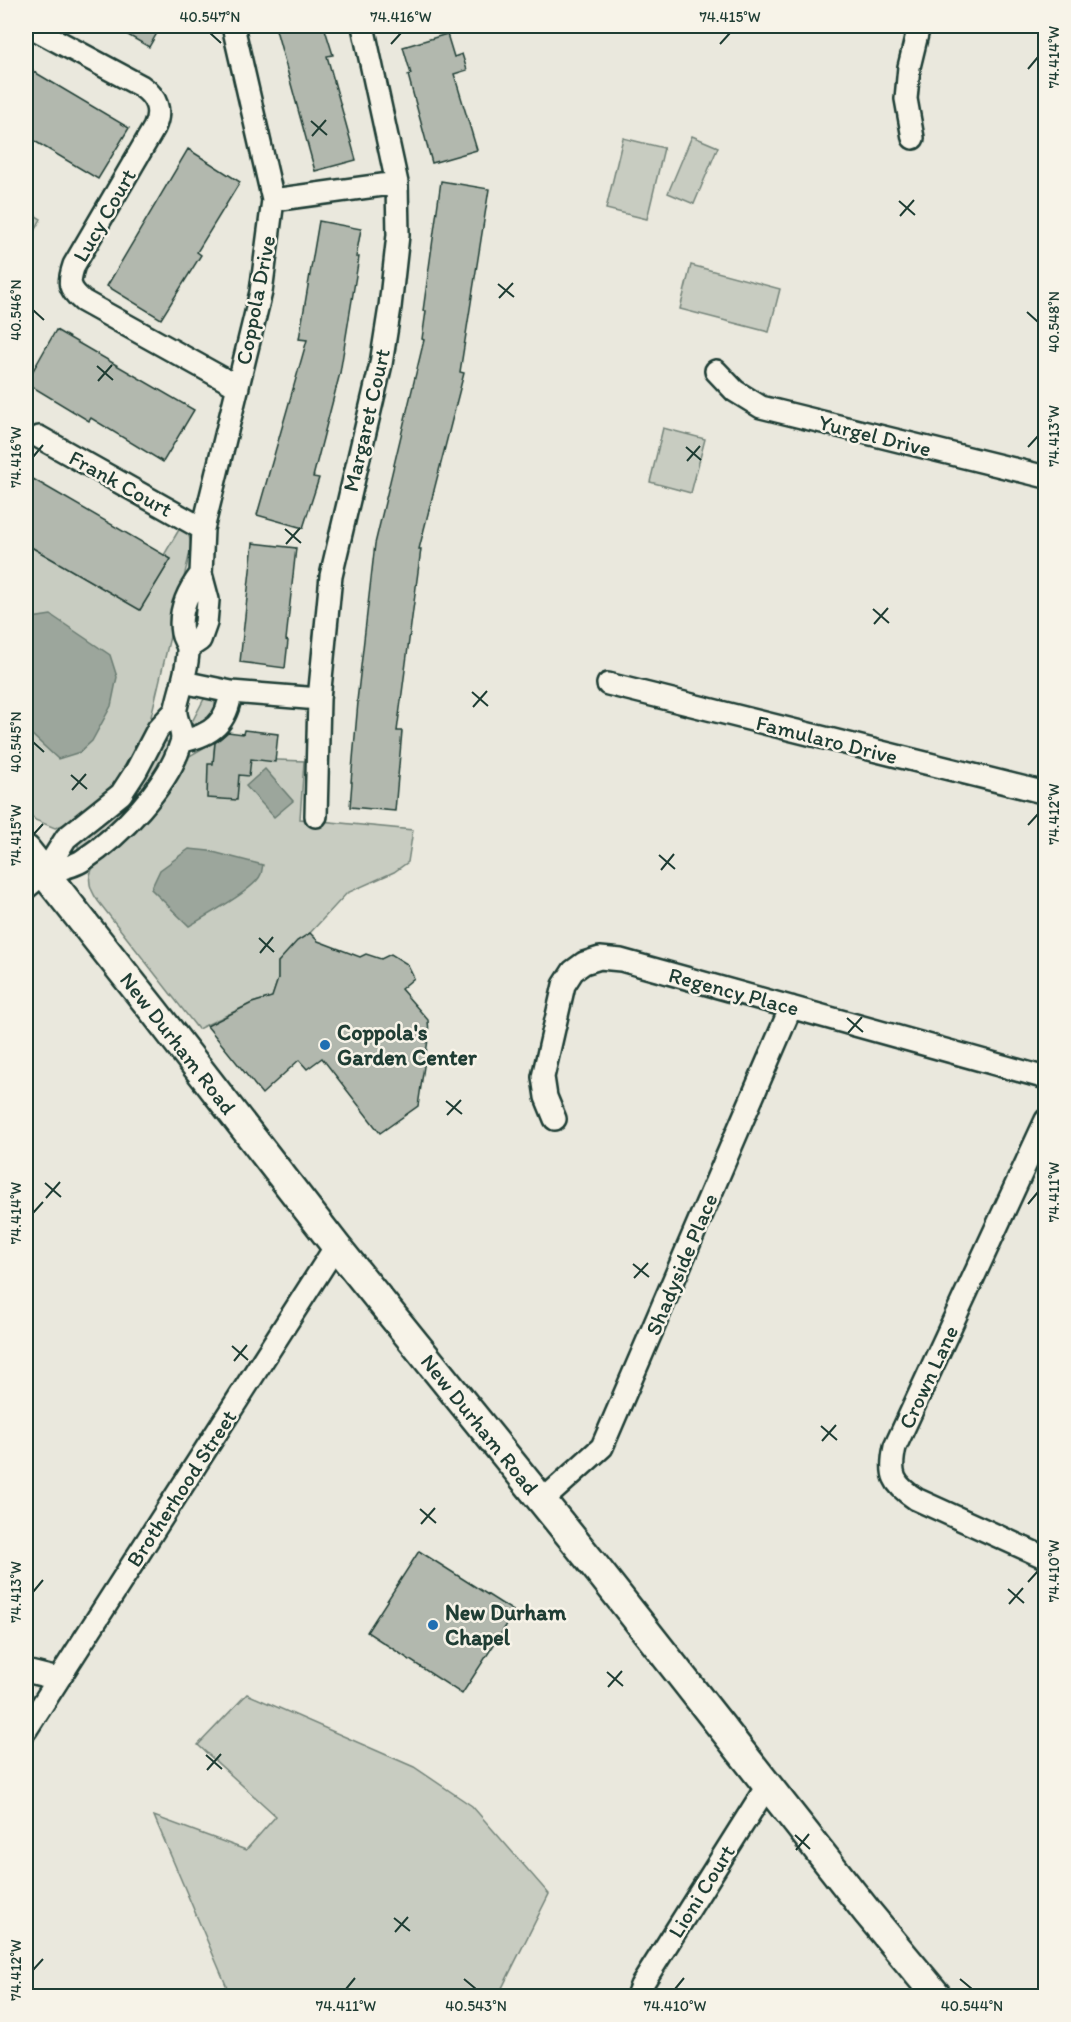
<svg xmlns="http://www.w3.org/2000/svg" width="1071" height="2022" viewBox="0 0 1071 2022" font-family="Itim,sans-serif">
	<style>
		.green { fill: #c8ccc1; stroke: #74847a; stroke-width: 1.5 }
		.water { fill: #9ca69c; stroke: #6a7c72; stroke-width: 1.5 }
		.building { fill: #b2b8ae; stroke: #1f3d34; stroke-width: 1.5 }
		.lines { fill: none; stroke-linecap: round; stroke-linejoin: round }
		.street-casing { stroke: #1f3d34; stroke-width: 26 }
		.secondary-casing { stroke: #1f3d34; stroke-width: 33 }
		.street { stroke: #f7f3e8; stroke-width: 21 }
		.secondary { stroke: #f7f3e8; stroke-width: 28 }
		.ticks { fill: none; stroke: #1f3d34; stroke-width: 2 }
		.poi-dot { fill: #1f6fb2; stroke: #f7f3e8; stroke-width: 2 }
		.labels { text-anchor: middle; stroke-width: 5; stroke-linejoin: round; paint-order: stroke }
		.street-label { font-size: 22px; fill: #1f3d34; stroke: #f7f3e8 }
		.poi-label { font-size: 22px; font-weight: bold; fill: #1f3d34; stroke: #f7f3e8; text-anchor: start }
		.neatline { fill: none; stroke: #1f3d34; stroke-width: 2 }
		.ticks-label { font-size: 15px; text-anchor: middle; fill: #1f3d34 }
	</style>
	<rect width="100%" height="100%" fill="#eae8dd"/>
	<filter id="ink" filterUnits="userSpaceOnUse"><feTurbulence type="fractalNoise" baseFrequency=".0167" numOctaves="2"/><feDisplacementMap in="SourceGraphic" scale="12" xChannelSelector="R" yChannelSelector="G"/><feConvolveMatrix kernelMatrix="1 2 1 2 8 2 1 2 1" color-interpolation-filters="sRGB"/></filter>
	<g filter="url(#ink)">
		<path class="green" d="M 692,136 L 718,147 L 694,204 L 668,193 Z
			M 623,138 L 664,148 L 647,219 L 606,209 Z
			M 26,210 L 41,219 L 26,245 Z
			M 691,265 L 780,289 L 769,332 L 680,309 Z
			M 663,428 L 705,439 L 691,493 L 650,482 Z
			M 180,528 C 191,532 191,542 190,552 L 150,721 C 132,764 102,812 55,828 L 35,820 L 26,809 L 26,544 L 140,610 L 171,559 L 164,555 Z
			M 205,697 L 214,698 L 216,710 L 206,724 L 193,729 L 192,722 Z
			M 166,741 L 170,744 L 159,773 L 128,812 L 83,849 L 78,847 L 78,843 L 81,839 L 122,806 L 144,778 L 162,744 Z
			M 215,741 L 213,764 L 239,775 L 251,759 L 304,761 L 300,819 L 413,830 L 408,862 L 394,872 L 347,893 L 310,933 L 278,962 L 278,979 L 272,997 L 252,1003 L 198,1029 L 98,901 C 85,883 88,873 100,855 L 181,761 Z
			M 247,1694 L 414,1767 L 472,1806 L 549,1894 L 498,1996 L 225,1996 L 229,1992 L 154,1816 L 246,1850 L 276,1816 L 198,1745 Z"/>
		<path class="water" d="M 51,615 L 110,655 L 117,677 L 111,706 L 92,741 L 80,752 L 58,759 L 30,733 L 26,724 L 26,629 L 32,618 Z
			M 265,769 L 293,801 L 274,817 L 246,786 Z
			M 189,849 L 209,851 L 263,865 C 262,868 262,871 261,874 C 256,889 204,917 189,926 L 151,889 L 160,870 Z"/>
		<path class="building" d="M 112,26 L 161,26 L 149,47 Z
			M 275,26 L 324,26 L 333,55 L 327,56 L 356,160 L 315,171 Z
			M 447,34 L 454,57 L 462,54 L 467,70 L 454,74 L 477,150 L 432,163 L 408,75 L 411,74 L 403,47 Z
			M 26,67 L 129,128 L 98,179 L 26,136 Z
			M 188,149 L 240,182 L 197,252 L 201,255 L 161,319 L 107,286 Z
			M 441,181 L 489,189 L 460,372 L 464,373 L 419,549 L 421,549 L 397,731 L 402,731 L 395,811 L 350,807 L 352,782 L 351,782 L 358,702 L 357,701 L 375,544 L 424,340 L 422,339 L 426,311 L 423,311 Z
			M 319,221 L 361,229 L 356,257 L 359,257 L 340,373 L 313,477 L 319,478 L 303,528 L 257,515 L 307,340 L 299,339 Z
			M 56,330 L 194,410 L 163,462 L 91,418 L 89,421 L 26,383 Z
			M 33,479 L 171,559 L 140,610 L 26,544 L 26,493 Z
			M 253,543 L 296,548 L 286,640 L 288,641 L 285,668 L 240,662 Z
			M 244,730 L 278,734 L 275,762 L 251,759 L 249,776 L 239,775 L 237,800 L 207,798 L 208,764 L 213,764 L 215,743 L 228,732 L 243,734 Z
			M 310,933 L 318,941 L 360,957 L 366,954 L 381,959 L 391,954 L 407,964 L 414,978 L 401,989 L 428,1020 L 429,1033 L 418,1106 L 380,1133 L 322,1058 L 307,1069 L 299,1060 L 262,1094 L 207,1026 L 252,1003 L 272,997 L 278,979 L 278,962 L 297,941 Z
			M 419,1551 L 515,1612 L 462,1694 L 367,1632 Z"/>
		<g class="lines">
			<defs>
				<path id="street" d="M 29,26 L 141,86 C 157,97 162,111 154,128 L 74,265 C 68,283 68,288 83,301 L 238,387
					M 913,138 L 906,99 L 909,67 L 919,26
					M 273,200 L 397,183
					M 716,371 L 735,391 L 761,407 L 1046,477
					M 39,437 L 203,529
					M 188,648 L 200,640 L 206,623 L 208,600 L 201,574 L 203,529 L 261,292 L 273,200 L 233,26
					M 183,682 L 231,692 L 319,699
					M 608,684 L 1046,793
					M 182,741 C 213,735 227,722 231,692
					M 316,816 L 319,699 L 331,576 L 381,364 L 390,307 L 398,235 L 397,183 L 363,26
					M 44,873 C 56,870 73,867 83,860 C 120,836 168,786 181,743 C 185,732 174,719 176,708 C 180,689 188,670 188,650 C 188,644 183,639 182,633 C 178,611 188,591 201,574
					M 26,888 L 44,873 L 66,838 L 121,794 L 136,771 L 158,729 L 175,711
					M 555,1119 L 546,1097 L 543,1077 L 564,985 L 573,971 L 584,963 L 600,958 L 621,960 L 1046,1078
					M 1046,1120 L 895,1447 C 889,1475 893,1484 916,1499 L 1046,1558
					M 541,1502 L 602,1447 L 791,1007
					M 26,1671 L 58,1679
					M 26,1730 L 336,1246
					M 637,1996 L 641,1986 L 767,1786"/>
				<g id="secondary">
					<path id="s1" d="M 26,850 L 153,1010 L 336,1246 L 598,1570 L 868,1913 L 937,1996"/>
				</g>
			</defs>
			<use href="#street" class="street-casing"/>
			<use href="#secondary" class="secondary-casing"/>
			<use href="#street" class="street"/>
			<use href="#secondary" class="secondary"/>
		</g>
	</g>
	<path class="ticks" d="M 210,33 L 221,43M 391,44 L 401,33M 720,44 L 730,33M 1028,69 L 1038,57M 311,121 L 327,135M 312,136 L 326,120M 899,201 L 915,215M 900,216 L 914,200M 498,284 L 514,297M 499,298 L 513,283M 33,310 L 44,320M 1027,312 L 1038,322M 97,366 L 113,380M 98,381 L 112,365M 686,447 L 701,460M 1028,447 L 1038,436M 33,457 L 43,445M 687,461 L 700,446M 285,529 L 301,543M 286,544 L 300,528M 873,609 L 889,623M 874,624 L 888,608M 472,692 L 488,706M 473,707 L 487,691M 33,742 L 44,752M 71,775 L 87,789M 72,790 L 86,774M 1028,825 L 1038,814M 33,835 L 43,824M 659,855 L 675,869M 661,870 L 674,854M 259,938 L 274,952M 260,953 L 273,937M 847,1018 L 863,1032M 848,1033 L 862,1017M 446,1101 L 462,1114M 447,1115 L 461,1100M 45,1183 L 61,1197M 46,1198 L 60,1182M 1028,1204 L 1038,1192M 33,1213 L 43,1202M 633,1264 L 649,1277M 634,1278 L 648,1263M 232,1346 L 248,1360M 234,1361 L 247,1345M 821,1426 L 837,1440M 822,1441 L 836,1425M 420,1509 L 436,1523M 421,1524 L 435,1508M 1028,1582 L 1038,1571M 1008,1589 L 1024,1603M 33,1592 L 43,1580M 1009,1604 L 1023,1588M 607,1672 L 623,1686M 608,1687 L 622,1671M 206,1755 L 222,1769M 207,1770 L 221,1754M 795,1835 L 810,1849M 796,1850 L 809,1834M 394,1918 L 410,1931M 395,1932 L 408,1917M 33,1970 L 43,1959M 464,1979 L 476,1989M 960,1979 L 972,1989M 346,1989 L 355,1978M 675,1989 L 684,1978"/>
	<g class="poi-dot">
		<circle cx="325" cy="1045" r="6"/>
		<circle cx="433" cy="1625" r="6"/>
	</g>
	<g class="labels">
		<g class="street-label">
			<text transform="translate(104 215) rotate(-60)" y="8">Lucy Court</text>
			<text transform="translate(255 300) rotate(-79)" y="8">Coppola Drive</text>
			<text transform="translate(366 420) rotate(-77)" y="8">Margaret Court</text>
			<text transform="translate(875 435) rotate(14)" y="8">Yurgel Drive</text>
			<text transform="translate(121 483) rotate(29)" y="8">Frank Court</text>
			<text transform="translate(827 739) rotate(14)" y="8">Famularo Drive</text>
			<text transform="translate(734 991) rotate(15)" y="8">Regency Place</text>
			<text dy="8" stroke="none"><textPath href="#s1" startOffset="246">New Durham Road</textPath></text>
			<text transform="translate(681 1264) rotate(-67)" y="8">Shadyside Place</text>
			<text transform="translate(928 1377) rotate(-65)" y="8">Crown Lane</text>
			<text dy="8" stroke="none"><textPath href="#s1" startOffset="732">New Durham Road</textPath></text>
			<text transform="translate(181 1488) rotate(-57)" y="8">Brotherhood Street</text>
			<text transform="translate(701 1891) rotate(-58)" y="8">Lioni Court</text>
		</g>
		<g class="poi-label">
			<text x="337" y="1040">Coppola's<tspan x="337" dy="25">Garden Center</tspan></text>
			<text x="445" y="1620">New Durham<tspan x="445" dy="25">Chapel</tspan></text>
		</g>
	</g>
	<rect width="1071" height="2022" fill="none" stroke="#f7f3e8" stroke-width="66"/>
	<rect x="33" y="33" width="1005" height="1956" class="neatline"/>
	<g class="ticks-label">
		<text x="210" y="22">40.547°N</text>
		<text x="401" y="22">74.416°W</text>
		<text x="730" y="22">74.415°W</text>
		<text transform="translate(1054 57) rotate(-90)" y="5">74.414°W</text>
		<text transform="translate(16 310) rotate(-90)" y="5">40.546°N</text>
		<text transform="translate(1054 322) rotate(-90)" y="5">40.548°N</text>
		<text transform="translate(1054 436) rotate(-90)" y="5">74.413°W</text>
		<text transform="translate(16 457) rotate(-90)" y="5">74.416°W</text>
		<text transform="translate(16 742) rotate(-90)" y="5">40.545°N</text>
		<text transform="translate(1054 814) rotate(-90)" y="5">74.412°W</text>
		<text transform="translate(16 835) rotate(-90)" y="5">74.415°W</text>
		<text transform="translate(1054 1192) rotate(-90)" y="5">74.411°W</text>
		<text transform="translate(16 1213) rotate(-90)" y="5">74.414°W</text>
		<text transform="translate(1054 1571) rotate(-90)" y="5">74.410°W</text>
		<text transform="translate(16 1592) rotate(-90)" y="5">74.413°W</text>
		<text transform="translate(16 1970) rotate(-90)" y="5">74.412°W</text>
		<text x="346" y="2011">74.411°W</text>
		<text x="476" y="2011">40.543°N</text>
		<text x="675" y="2011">74.410°W</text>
		<text x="972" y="2011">40.544°N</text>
	</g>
</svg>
